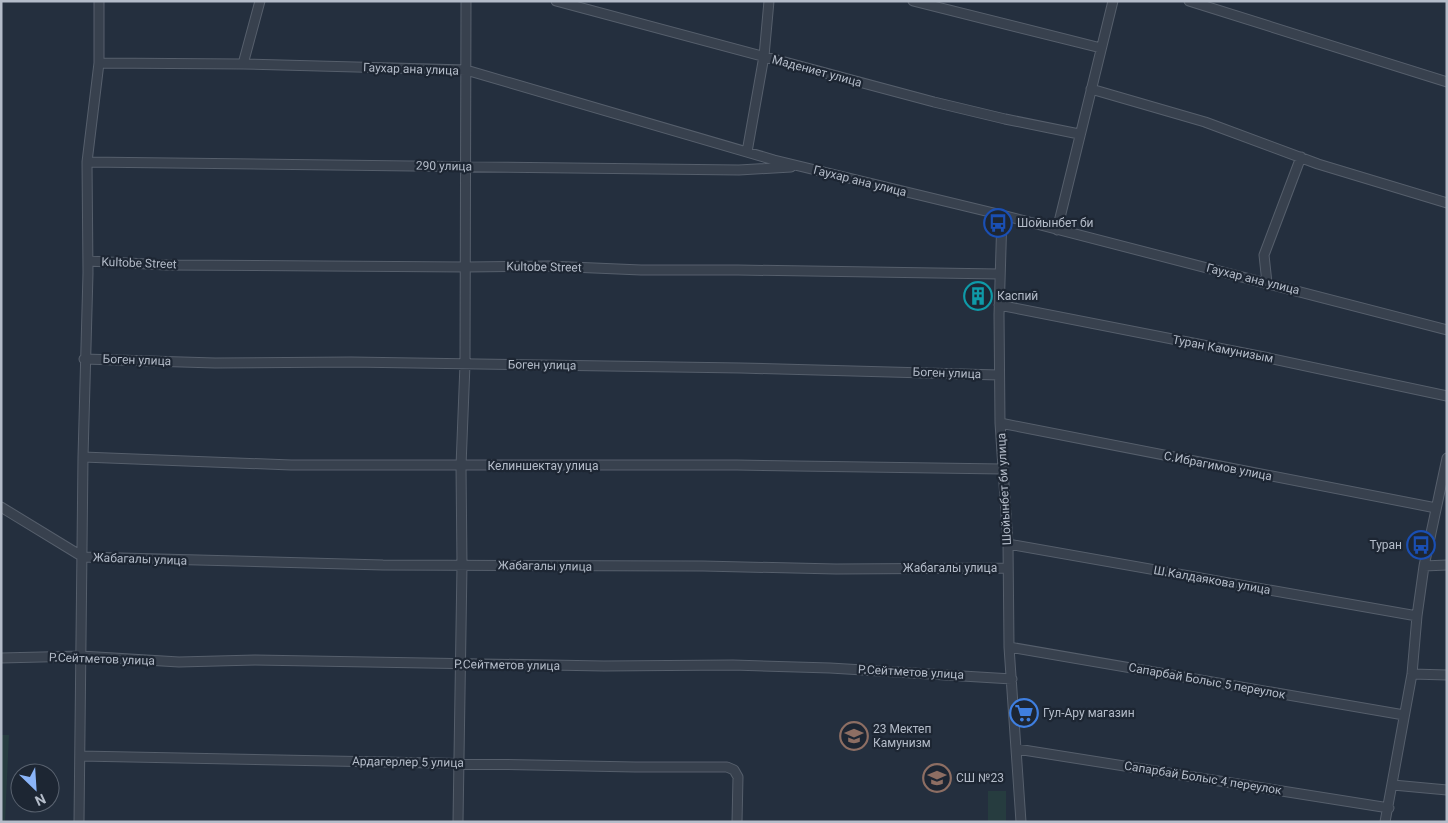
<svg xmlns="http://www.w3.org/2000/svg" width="1448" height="823" viewBox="0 0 1448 823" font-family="Roboto,sans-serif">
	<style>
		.green { fill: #263c3f }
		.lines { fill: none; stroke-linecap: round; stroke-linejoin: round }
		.minor-casing { stroke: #565f6c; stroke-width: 11 }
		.minor { stroke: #38414e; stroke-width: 9 }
		.labels { text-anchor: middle; stroke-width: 4.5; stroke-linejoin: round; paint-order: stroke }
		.street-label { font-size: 12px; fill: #b4bcc9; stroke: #1d2633 }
		.poi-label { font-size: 12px; fill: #b4bcc9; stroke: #1d2633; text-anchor: start }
	</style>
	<rect width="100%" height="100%" fill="#242f3e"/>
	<path class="green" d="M 1,735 L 9,735 L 5,822 L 1,822 Z
		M 988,791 L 1006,791 L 1006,822 L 988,822 Z"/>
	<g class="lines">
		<defs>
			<path id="minor" d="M 99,1 L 99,63
				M 556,1 L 934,102 L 1005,119 L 1079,134
				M 913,1 L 1101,48
				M 1189,1 L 1447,82
				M 243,64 L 260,1
				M 1091,89 L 1205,122 L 1318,164 L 1447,203
				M 747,152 L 764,56 L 769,1
				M 87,162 L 739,170 L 791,167
				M 1002,215 L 999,315 L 1000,423 L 1008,544 L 1009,647 L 1021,822
				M 1057,230 L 1113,1
				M 88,261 L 167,265 L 466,267 L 548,266 L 641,270 L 738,270 L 999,274
				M 1267,283 L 1264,255 L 1301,157
				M 999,305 L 1264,357 L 1447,396
				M 84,359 L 215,363 L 351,362 L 741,368 L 999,375
				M 1000,423 L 1436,508
				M 83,457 L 291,465 L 737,465 L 1003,469
				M 1,507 L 83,557 L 383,565 L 703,566 L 836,569 L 1008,568
				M 1008,544 L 1417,616
				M 1424,566 L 1447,565
				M 1009,647 L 1404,715
				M 1,658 L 81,656 L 179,662 L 255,660 L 604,666 L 733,665 L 830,668 L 1012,679
				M 1412,674 L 1447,675
				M 1017,749 L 1389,808
				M 80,756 L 635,767 L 727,767 L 734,770 L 738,777 L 737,822
				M 1393,785 L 1447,790
				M 79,822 L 83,457 L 88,273 L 87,162 L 99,63 L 243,64 L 466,70 L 774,160 L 1002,215 L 1447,330
				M 458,822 L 462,565 L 461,466 L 465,364 L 466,1
				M 1385,822 L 1412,674 L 1417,616 L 1424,566 L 1447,458"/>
		</defs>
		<use href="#minor" class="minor-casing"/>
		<use href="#minor" class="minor"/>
	</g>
	<defs>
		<symbol id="bus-ring" viewBox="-11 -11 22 22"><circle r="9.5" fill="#1d2633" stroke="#1a4fb4" stroke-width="1.5"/><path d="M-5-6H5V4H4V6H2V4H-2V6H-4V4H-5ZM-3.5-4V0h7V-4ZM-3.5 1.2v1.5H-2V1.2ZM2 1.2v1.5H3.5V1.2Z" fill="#1a4fb4"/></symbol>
		<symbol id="building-ring" viewBox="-11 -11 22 22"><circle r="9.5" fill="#1d2633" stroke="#0f9aa8" stroke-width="1.5"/><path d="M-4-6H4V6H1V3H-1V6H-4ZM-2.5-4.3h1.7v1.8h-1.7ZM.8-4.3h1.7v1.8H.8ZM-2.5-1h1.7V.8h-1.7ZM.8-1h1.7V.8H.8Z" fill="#0f9aa8"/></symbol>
		<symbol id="supermarket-ring" viewBox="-11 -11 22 22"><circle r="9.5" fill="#1d2633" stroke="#3f7fe0" stroke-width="1.5"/><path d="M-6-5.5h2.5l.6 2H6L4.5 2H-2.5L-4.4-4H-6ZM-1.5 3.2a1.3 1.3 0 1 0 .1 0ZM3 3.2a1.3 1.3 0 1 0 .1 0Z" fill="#3f7fe0"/></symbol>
		<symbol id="school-ring" viewBox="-11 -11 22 22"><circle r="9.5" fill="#1d2633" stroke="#8d6e63" stroke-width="1.5"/><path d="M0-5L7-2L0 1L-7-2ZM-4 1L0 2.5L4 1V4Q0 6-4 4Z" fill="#8d6e63"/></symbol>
	</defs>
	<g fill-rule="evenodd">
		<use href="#bus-ring" x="982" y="207" width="32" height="32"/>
		<use href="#building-ring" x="962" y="280" width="32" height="32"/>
		<use href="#bus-ring" x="1405" y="529" width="32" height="32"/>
		<use href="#supermarket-ring" x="1008" y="697" width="32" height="32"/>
		<use href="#school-ring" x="838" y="720" width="32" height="32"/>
		<use href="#school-ring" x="921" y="762" width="32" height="32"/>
	</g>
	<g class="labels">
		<g class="street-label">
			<text transform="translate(411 69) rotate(2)" y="4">Гаухар ана улица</text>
			<text transform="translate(817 71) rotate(15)" y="4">Мадениет улица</text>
			<text transform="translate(444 166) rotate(1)" y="4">290 улица</text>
			<text transform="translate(860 181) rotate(14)" y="4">Гаухар ана улица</text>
			<text transform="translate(139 263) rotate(2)" y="4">Kultobe Street</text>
			<text transform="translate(544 267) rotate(1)" y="4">Kultobe Street</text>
			<text transform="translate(1253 279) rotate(14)" y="4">Гаухар ана улица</text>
			<text transform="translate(1223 349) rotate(11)" y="4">Туран Камунизым</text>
			<text transform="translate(137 360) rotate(2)" y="4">Боген улица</text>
			<text transform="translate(542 365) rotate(1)" y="4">Боген улица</text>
			<text transform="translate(947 373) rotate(2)" y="4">Боген улица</text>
			<text x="543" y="470">Келиншектау улица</text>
			<text transform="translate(1218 466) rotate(11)" y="4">С.Ибрагимов улица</text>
			<text transform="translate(1004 489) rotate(-93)" y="4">Шойынбет би улица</text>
			<text transform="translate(140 559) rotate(2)" y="4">Жабагалы улица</text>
			<text transform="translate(545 566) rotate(1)" y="4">Жабагалы улица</text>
			<text x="950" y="572">Жабагалы улица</text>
			<text transform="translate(1212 580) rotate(10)" y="4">Ш.Калдаякова улица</text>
			<text transform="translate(102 659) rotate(2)" y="4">Р.Сейтметов улица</text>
			<text transform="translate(507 665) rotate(1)" y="4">Р.Сейтметов улица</text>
			<text transform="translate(911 672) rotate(3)" y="4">Р.Сейтметов улица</text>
			<text transform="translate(1207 681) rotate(10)" y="4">Сапарбай Болыс 5 переулок</text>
			<text transform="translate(408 762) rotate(1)" y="4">Ардагерлер 5 улица</text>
			<text transform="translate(1203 778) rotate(9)" y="4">Сапарбай Болыс 4 переулок</text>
		</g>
		<g class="poi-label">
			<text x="1017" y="227">Шойынбет би</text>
			<text x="997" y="300">Каспий</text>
			<text x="1402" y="549" text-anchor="end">Туран</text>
			<text x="1043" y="717">Гул-Ару магазин</text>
			<text x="873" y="733">23 Мектеп<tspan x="873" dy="14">Камунизм</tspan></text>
			<text x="956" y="782">СШ №23</text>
		</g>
	</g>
	<rect width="1448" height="823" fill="none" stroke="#b4bcc9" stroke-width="5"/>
	<g transform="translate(35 788) rotate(155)"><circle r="24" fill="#1d2633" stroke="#59626f"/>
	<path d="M0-4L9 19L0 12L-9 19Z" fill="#8ab4f8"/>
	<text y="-8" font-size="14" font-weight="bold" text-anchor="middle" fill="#b4bcc9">N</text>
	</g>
</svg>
